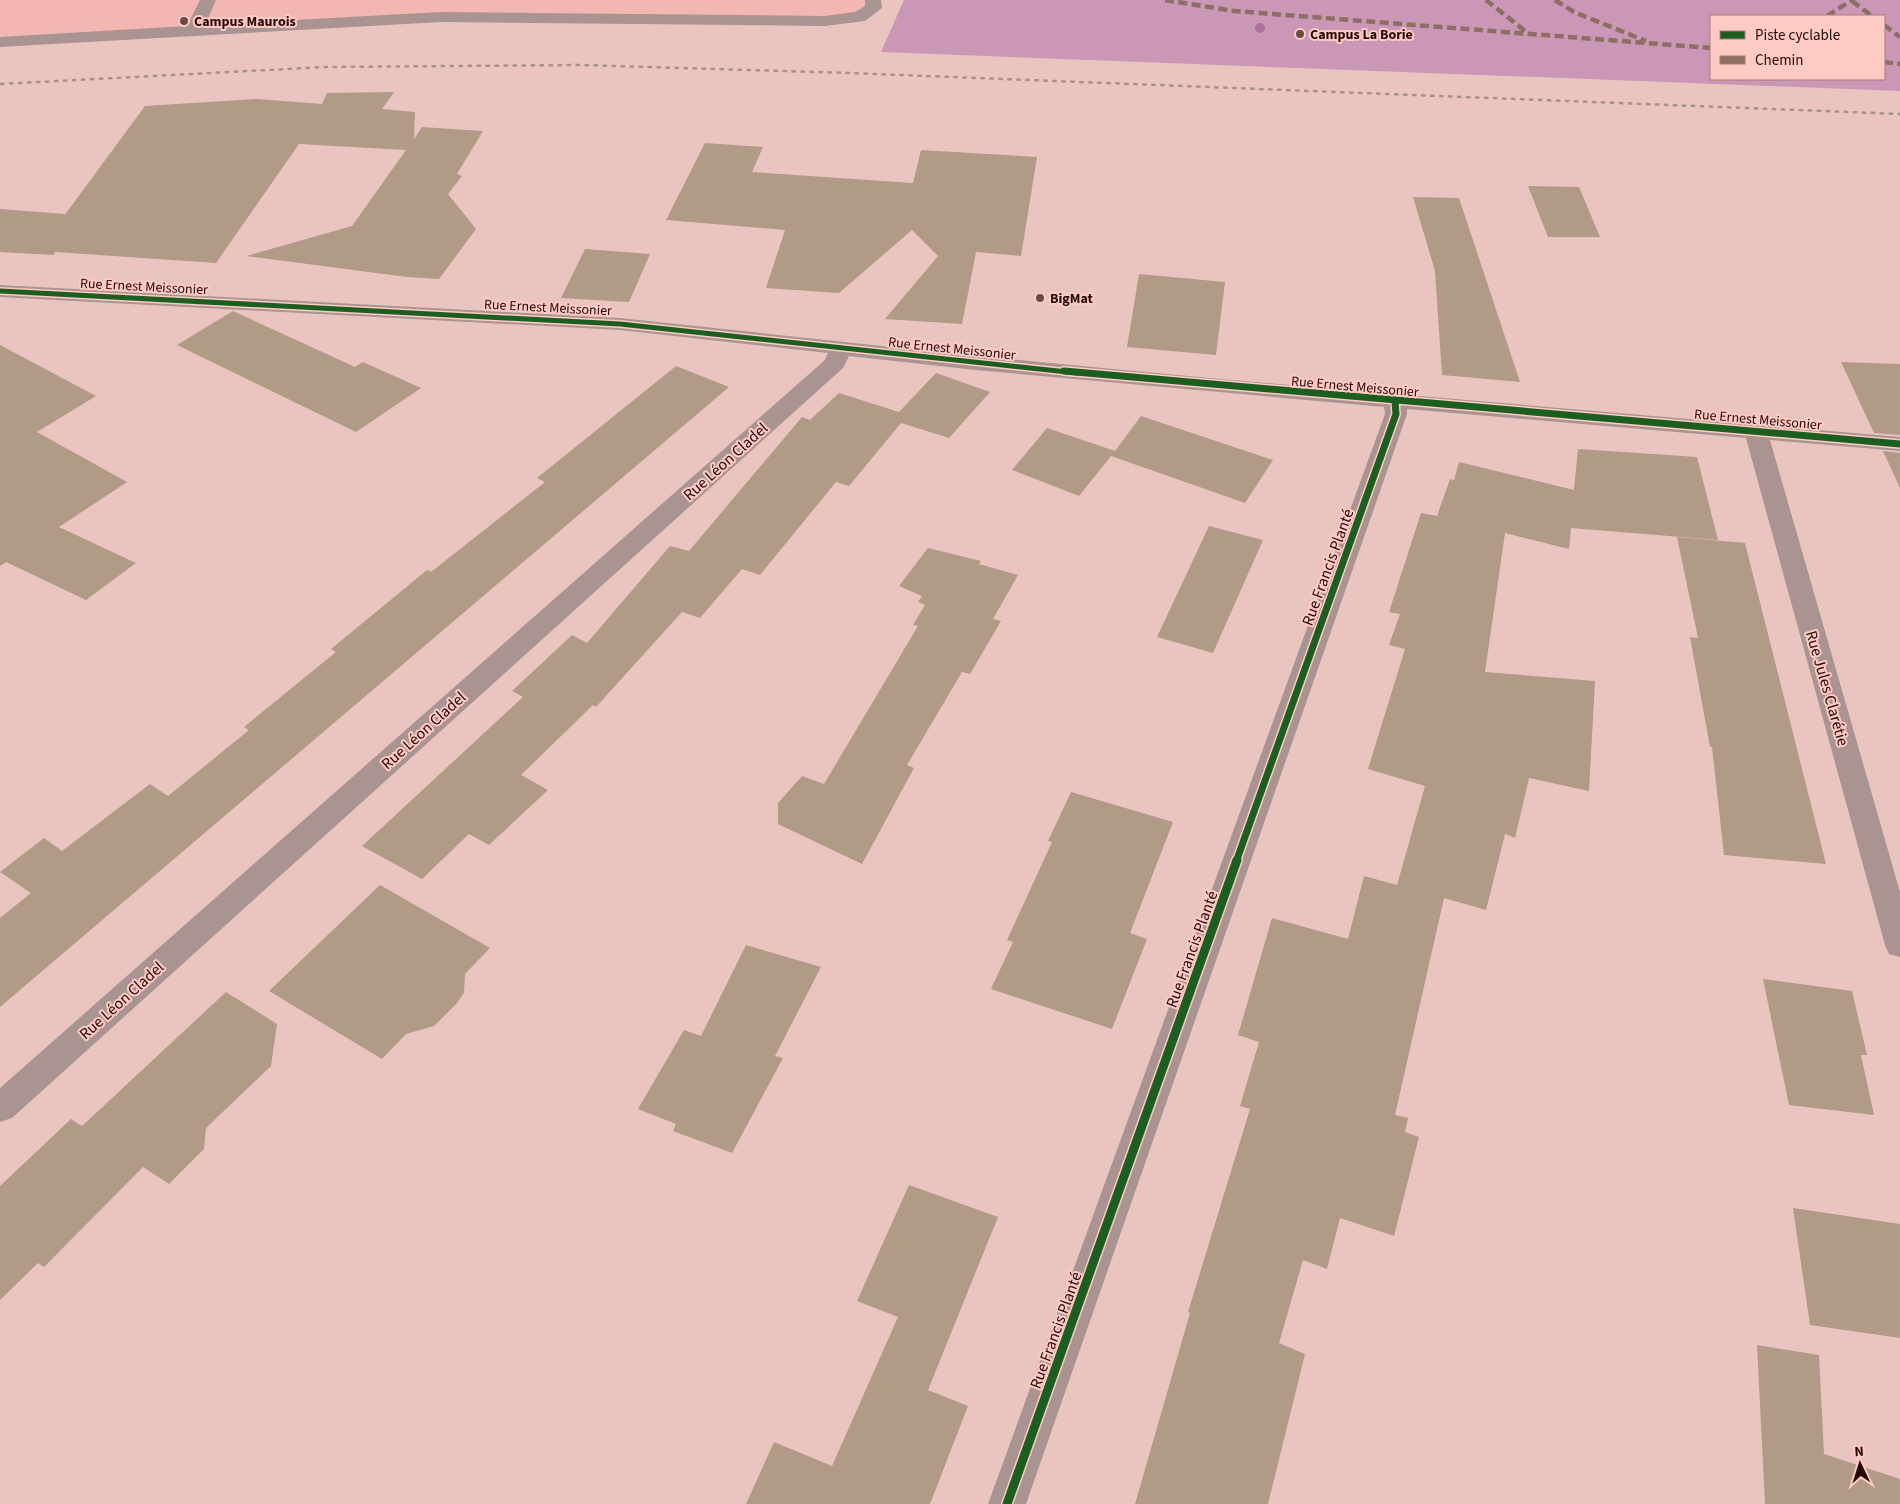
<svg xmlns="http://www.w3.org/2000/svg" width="1900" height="1504" viewBox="0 0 1900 1504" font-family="'Source Sans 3',sans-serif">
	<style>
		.built { fill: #f1b7b0 }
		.forest { fill: #ca97b7; fill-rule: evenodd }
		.building { fill: #b19a86 }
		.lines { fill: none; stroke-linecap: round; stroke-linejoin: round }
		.minor { fill: #a99492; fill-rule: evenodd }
		.rail { stroke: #a78f8c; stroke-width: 2.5; stroke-dasharray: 4.5 4.5; stroke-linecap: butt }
		.quiet { stroke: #8d6e63; stroke-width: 4.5; stroke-dasharray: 9 4.5; stroke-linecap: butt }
		.cycleway-far2-casing { stroke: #ffcac3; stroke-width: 8 }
		.cycleway-far1-casing { stroke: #ffcac3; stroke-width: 10 }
		.cycleway-casing { stroke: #ffcac3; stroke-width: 12 }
		.cycleway-far2 { stroke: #1b5e20; stroke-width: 5 }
		.cycleway-far1 { stroke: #1b5e20; stroke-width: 7 }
		.cycleway { stroke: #1b5e20; stroke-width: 9 }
		.tree { fill: #ac729a }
		.poi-dot { fill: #6b4a47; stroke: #ffcac3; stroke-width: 2 }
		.labels { text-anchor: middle; stroke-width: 4; stroke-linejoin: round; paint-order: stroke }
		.far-poi-label { font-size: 14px; font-weight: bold; fill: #260806; stroke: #ffcac3; text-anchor: start }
		.far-street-label { font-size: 14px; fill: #260806; stroke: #ffcac3 }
		.street-label { font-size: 16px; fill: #260806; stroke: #ffcac3 }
	</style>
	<rect width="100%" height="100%" fill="#eac5c0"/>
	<path class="built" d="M 0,0 L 873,0 L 874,8 L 825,21 L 441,17 L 0,42 Z"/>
	<path class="forest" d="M 904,0 L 1900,0 L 1900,91 L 881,52 ZM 1711,16 L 1884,16 L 1884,79 L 1711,79 Z"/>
	<path class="building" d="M 394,92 L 382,109 L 415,112 L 414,139 L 422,127 L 483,131 L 457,174 L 462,176 L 448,194 L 476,229 L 439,279 L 407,277 L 246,256 L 352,226 L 406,150 L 299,144 L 216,263 L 55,252 L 54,255 L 0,252 L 0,209 L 65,214 L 64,216 L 145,106 L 257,99 L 322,104 L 327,93 Z
		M 705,143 L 763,147 L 752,172 L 913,183 L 921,150 L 1037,157 L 1021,256 L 976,252 L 962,324 L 885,319 L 938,256 L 912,230 L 839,293 L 766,288 L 785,230 L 666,220 Z
		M 1528,186 L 1579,187 L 1600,237 L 1548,237 Z
		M 1413,197 L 1459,198 L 1520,382 L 1442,375 L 1435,271 Z
		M 585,249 L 650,254 L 629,302 L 561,298 Z
		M 1139,274 L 1225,282 L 1216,355 L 1127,347 Z
		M 233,311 L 355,367 L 363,362 L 421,388 L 356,432 L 177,345 Z
		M 0,345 L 96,396 L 37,432 L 127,482 L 59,527 L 136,563 L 86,600 L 6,562 L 0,566 Z
		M 1841,362 L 1900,364 L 1900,435 L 1874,433 Z
		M 676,366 L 729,387 L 0,1007 L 0,918 L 31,893 L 0,872 L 44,838 L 62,851 L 150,784 L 168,796 L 249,730 L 244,727 L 336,652 L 331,649 L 427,570 L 431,572 L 545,482 L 537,478 Z
		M 936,373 L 990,392 L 949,438 L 901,423 L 849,486 L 836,482 L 760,575 L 742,569 L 700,618 L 682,612 L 596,707 L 593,705 L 521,775 L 548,790 L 489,845 L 469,834 L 422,879 L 362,846 L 523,697 L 512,691 L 572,635 L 587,643 L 670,546 L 689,551 L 802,417 L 810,420 L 839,393 L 899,412 Z
		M 1141,416 L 1273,460 L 1245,503 L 1111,456 L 1079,496 L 1012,470 L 1047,428 L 1115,451 Z
		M 1578,449 L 1697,457 L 1718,540 L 1571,528 L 1569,549 L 1505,533 L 1485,672 L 1595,681 L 1589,791 L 1529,778 L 1515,838 L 1505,834 L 1486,910 L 1444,898 L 1395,1115 L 1408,1118 L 1405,1132 L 1419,1137 L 1394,1236 L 1340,1218 L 1327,1269 L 1303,1260 L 1279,1343 L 1305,1354 L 1268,1504 L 1135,1504 L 1190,1313 L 1188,1312 L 1250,1109 L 1240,1106 L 1259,1042 L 1238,1035 L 1272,918 L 1348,939 L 1364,876 L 1397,885 L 1425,786 L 1368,769 L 1405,649 L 1389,645 L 1400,614 L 1389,612 L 1421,513 L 1437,516 L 1450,479 L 1454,480 L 1459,462 L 1574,490 Z
		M 1883,451 L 1900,453 L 1900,488 Z
		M 1209,526 L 1263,540 L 1213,653 L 1157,637 Z
		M 1677,537 L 1745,543 L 1826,864 L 1724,855 L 1712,747 L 1710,747 L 1690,637 L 1698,638 Z
		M 928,548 L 981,561 L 979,564 L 1018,575 L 993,619 L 1001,621 L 970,674 L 962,672 L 907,765 L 914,768 L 862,864 L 778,824 L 778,803 L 802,776 L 824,784 L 918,626 L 913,625 L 925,605 L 918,602 L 922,596 L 899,586 Z
		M 1071,792 L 1173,822 L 1130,933 L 1147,939 L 1112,1029 L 991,989 L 1013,942 L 1007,940 L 1052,842 L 1048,841 Z
		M 380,885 L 490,948 L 465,974 L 464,993 L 457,1003 L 434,1026 L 406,1034 L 382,1059 L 269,991 Z
		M 746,945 L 821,967 L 775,1056 L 783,1058 L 732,1153 L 673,1131 L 676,1124 L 638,1109 L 684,1030 L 701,1036 Z
		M 1763,979 L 1852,991 L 1867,1055 L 1861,1055 L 1874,1115 L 1789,1105 Z
		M 226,992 L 277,1024 L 271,1066 L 206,1128 L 204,1149 L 169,1184 L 143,1167 L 44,1267 L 38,1263 L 0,1300 L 0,1186 L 71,1119 L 82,1126 Z
		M 909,1185 L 998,1217 L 928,1390 L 968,1406 L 930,1504 L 746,1504 L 774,1442 L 832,1466 L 898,1317 L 857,1301 Z
		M 1793,1208 L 1900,1224 L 1900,1338 L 1810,1325 Z
		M 1757,1345 L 1819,1355 L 1824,1454 L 1900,1479 L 1900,1504 L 1765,1504 Z"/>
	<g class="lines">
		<path class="minor" d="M 200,0 L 216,0 L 205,25 L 441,12 L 825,16 L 855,12 L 865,6 L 865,0 L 881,0 L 882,8 L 865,21 L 825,26 L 441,22 L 0,47 L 0,37 L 187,26 Z
			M 0,285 L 620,318 L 976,356 L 1220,379 L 1900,437 L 1900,451 L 1770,440 L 1900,892 L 1900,957 L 1889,954 L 1885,945 L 1746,438 L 1407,409 L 1407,414 L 1026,1504 L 988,1504 L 1385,414 L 1384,407 L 976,370 L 849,356 L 843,368 L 12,1118 L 0,1122 L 0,1088 L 825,360 L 828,353 L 620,330 L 0,297 Z"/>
		<path class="rail" d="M 0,84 L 325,67 L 581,65 L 850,73 L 1900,114"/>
		<path class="quiet" d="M 1165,0 L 1234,11 L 1711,48
			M 1486,0 L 1529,34
			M 1555,0 L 1574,12 L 1646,41
			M 1852,1 L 1872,16
			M 1827,16 L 1852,0
			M 1884,25 L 1900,37
			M 1884,62 L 1900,64"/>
		<defs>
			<path id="cycleway-far2" d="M 0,291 L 620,324 L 1077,373"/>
			<path id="cycleway-far1" d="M 1064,371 L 1900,444
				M 1236,862 L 1396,414 L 1395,402"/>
			<path id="cycleway" d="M 1007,1504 L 1237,860"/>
		</defs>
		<use href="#cycleway-far2" class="cycleway-far2-casing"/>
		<use href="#cycleway-far1" class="cycleway-far1-casing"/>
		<use href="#cycleway" class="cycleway-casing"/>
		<use href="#cycleway-far2" class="cycleway-far2"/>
		<use href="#cycleway-far1" class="cycleway-far1"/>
		<use href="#cycleway" class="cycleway"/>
	</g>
	<circle class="tree" cx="1260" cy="28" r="5"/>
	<g class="poi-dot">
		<circle cx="184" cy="21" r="5"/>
		<circle cx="1300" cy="34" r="5"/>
		<circle cx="1040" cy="298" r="5"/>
	</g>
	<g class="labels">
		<g class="far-poi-label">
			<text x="194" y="26">Campus Maurois</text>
			<text x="1310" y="39">Campus La Borie</text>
			<text x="1050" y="303">BigMat</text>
		</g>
		<g class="far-street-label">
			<text transform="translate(144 286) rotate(3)" y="5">Rue Ernest Meissonier</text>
			<text transform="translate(548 307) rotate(3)" y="5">Rue Ernest Meissonier</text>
			<text transform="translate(952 348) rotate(6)" y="5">Rue Ernest Meissonier</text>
			<text transform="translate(1355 386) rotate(5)" y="5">Rue Ernest Meissonier</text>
			<text transform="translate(1758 419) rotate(5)" y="5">Rue Ernest Meissonier</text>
		</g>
		<g class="street-label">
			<text transform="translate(725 461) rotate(-42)" y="6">Rue Léon Cladel</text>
			<text transform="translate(1327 567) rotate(-70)" y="6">Rue Francis Planté</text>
			<text transform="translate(1828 688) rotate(74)" y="6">Rue Jules Clarétie</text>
			<text transform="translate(423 730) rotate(-42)" y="6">Rue Léon Cladel</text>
			<text transform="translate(1191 949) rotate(-70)" y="6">Rue Francis Planté</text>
			<text transform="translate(121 1000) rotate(-42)" y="6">Rue Léon Cladel</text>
			<text transform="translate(1055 1330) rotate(-70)" y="6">Rue Francis Planté</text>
		</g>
	</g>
	<rect x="1710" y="15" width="175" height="65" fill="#ffcac3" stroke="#a87c77"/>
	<rect x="1720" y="31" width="25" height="8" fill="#1b5e20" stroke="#a87c77"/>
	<text x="1755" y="40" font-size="15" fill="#260806">Piste cyclable</text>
	<rect x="1720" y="56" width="25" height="8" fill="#8d6e63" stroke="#a87c77"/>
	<text x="1755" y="65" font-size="15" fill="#260806">Chemin</text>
	<g transform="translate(1860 1464) rotate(356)" stroke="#ffcac3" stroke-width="4" paint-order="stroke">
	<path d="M0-4L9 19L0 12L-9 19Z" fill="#260806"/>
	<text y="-8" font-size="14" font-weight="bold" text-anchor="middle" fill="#260806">N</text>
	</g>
</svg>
